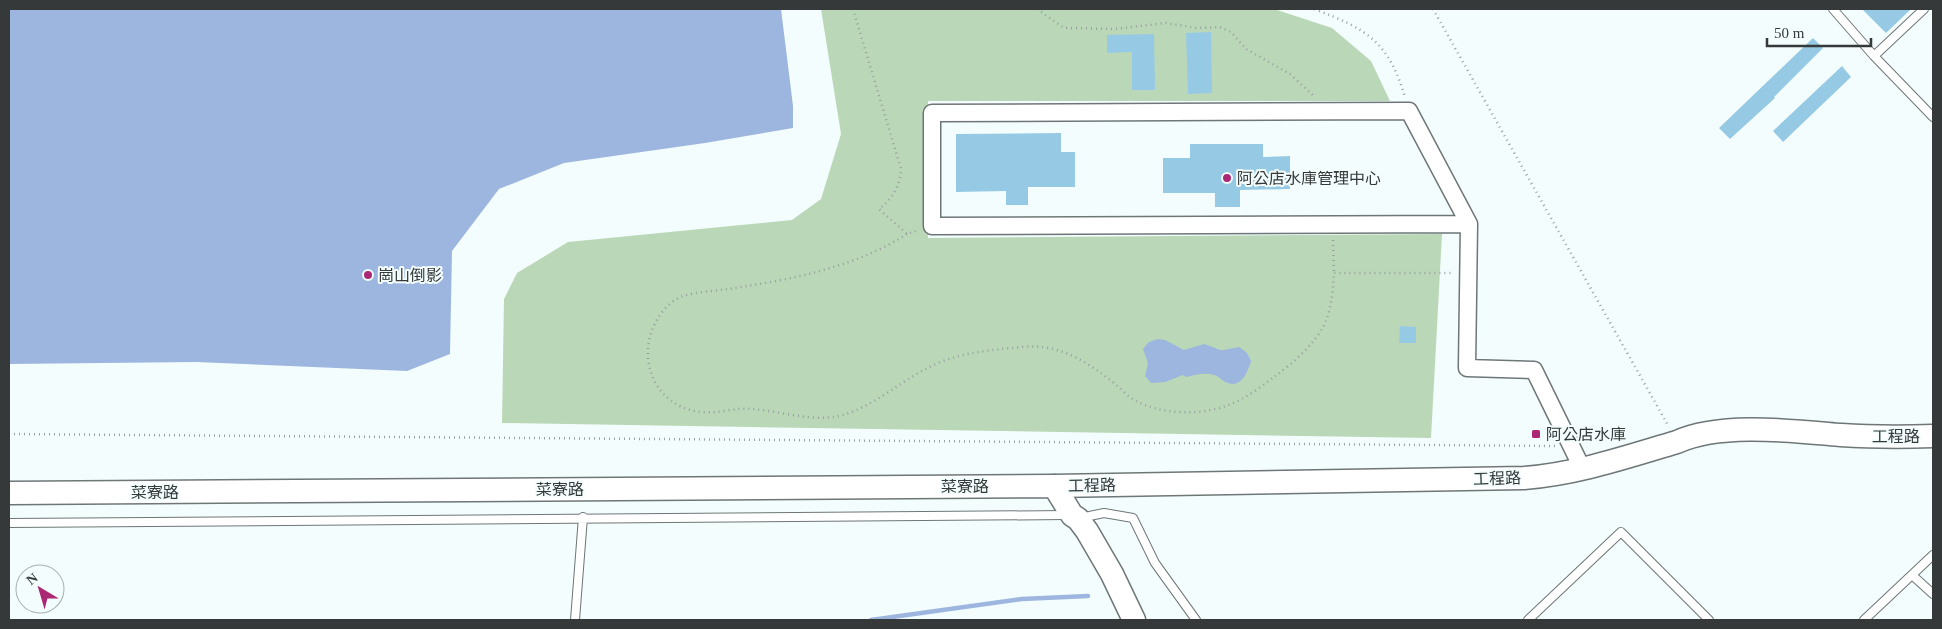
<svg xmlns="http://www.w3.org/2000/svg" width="1942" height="629" viewBox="0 0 1942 629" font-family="'Times New Roman','Noto Sans TC',serif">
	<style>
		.green { fill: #bad8b7 }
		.water { fill: #9db6df }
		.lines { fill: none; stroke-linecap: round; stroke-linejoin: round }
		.stream { stroke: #9db6df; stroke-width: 4.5 }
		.building { fill: #96cae4 }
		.lane-casing { stroke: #6e7677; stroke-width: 10 }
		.street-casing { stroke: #6e7677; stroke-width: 19 }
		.secondary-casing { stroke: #6e7677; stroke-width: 25 }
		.path { stroke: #989f9f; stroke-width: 2.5; stroke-dasharray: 1 4; stroke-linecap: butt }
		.lane { stroke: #fff; stroke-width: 8 }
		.street { stroke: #fff; stroke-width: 16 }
		.secondary { stroke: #fff; stroke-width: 22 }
		.poi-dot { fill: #aa2874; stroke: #f3fdfd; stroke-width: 2 }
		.labels { text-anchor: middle; stroke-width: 4; stroke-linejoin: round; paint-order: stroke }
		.poi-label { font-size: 16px; fill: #353939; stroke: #f3fdfd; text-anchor: start }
		.street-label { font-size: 16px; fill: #353939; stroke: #f3fdfd }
	</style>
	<rect width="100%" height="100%" fill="#f3fdfd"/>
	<path class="green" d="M 821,9 L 1274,9 L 1332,28 L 1371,61 L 1390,101 L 928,101 L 928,238 L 1442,234 L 1431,438 L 502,423 L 504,299 L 517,273 L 568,242 L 792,220 L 821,199 L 841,134 Z"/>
	<path class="water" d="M 9,9 L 781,9 L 793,106 L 793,128 L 705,143 L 564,163 L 499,189 L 452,251 L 450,354 L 407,371 L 196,362 L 9,364 Z
		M 1158,339 L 1165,340 L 1184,350 L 1204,344 C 1227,351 1213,352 1239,347 L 1247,353 L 1251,361 C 1248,371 1242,388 1228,383 C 1223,382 1219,376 1214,375 C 1205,372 1195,375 1186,377 L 1183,375 L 1165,382 L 1151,383 L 1145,376 L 1148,363 L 1143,349 L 1149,342 Z"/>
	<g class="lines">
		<path class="stream" d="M 871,620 L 1022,599 L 1088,596"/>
	</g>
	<path class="building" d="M 1862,9 L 1911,9 L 1886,33 Z
		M 1211,32 L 1212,93 L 1188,94 L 1186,33 Z
		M 1154,34 L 1155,90 L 1132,90 L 1132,52 L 1107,53 L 1107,35 Z
		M 1813,38 L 1823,48 L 1774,97 L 1775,98 L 1730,139 L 1719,128 Z
		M 1842,66 L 1851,77 L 1783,142 L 1773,131 Z
		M 1061,133 L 1061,152 L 1075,152 L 1075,187 L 1028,187 L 1028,205 L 1006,205 L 1006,191 L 956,192 L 956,134 Z
		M 1190,144 L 1263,144 L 1263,157 L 1290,156 L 1290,189 L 1240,190 L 1240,207 L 1215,207 L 1215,193 L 1163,193 L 1163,158 L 1190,158 Z
		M 1400,326 L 1416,327 L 1416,343 L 1399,343 Z"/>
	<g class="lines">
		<defs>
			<path id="lane" d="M 1833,9 L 1874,56 L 1933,117
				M 1874,56 L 1924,9
				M 1080,518 L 1104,513 L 1133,518 L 1155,563 L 1196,620
				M 9,523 L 1067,515
				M 1912,575 L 1933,594
				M 575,620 L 583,517
				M 1528,620 L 1621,532 L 1709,620
				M 1864,620 L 1933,555"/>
			<path id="street" d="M 1469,224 L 932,226 L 932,113 L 1409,111 L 1469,224 L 1467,368 L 1534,370 L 1583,470"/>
			<path id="secondary" d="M 1054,486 L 1072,515 L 1078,519 L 1087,531 L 1112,574 L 1134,620
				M 9,493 L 1054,486 L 1524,478 C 1577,474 1626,457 1677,442 C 1720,422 1794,431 1841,435 C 1872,437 1902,437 1933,436"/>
		</defs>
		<use href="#lane" class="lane-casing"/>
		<use href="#street" class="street-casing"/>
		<use href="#secondary" class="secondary-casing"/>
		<path class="path" d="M 853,9 L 901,169 C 900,186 893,198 879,209 L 907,234 L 919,230
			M 1037,9 L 1064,28 L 1114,29 L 1166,23 L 1197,28 L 1220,27 L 1231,32 L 1246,49 L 1290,74 L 1315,97
			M 1314,9 C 1367,29 1388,41 1405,97
			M 1433,9 L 1669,427
			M 907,234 C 855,267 794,279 734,288 C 718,291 700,291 683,296 C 674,299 663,309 658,318 C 634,357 654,407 701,412 C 719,414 735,407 752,409 C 781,411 814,423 843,415 C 877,405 905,377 938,363 C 964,352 993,350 1021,347 C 1059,343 1086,361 1114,383 C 1121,389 1128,397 1136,401 C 1163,415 1202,416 1231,404 C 1246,398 1261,387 1274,377 C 1293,363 1319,341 1327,318 C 1332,304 1333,288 1334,273 L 1453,273
			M 1333,240 L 1334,273
			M 9,434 L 1555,446"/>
		<use href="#lane" class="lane"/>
		<use href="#street" class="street"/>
		<use href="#secondary" class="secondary"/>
	</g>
	<g class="poi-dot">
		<circle cx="1227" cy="178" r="5"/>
		<circle cx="368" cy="275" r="5"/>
		<rect x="1531" y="429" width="10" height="10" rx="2.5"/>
	</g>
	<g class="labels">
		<g class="poi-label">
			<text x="1237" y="184">阿公店水庫管理中心</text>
			<text x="378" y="281">崗山倒影</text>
			<text x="1546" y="440">阿公店水庫</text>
		</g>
		<g class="street-label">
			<text x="1896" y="442">工程路</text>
			<text transform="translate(1497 478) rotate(-2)" y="6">工程路</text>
			<text transform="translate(1092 485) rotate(-1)" y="6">工程路</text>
			<text x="965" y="492">菜寮路</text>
			<text x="560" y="495">菜寮路</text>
			<text x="155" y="498">菜寮路</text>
		</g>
	</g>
	<rect width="1942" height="629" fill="none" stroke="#353939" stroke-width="20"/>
	<g transform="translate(40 589) rotate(322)"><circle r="24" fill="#f3fdfd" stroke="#a7afaf"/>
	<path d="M0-4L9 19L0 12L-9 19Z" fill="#aa2874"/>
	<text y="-8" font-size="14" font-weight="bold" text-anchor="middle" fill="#353939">N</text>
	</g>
	<path d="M1767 38v8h104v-8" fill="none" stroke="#353939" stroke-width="2.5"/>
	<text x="1774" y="38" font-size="15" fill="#353939" stroke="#f3fdfd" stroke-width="4" paint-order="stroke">50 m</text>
</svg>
